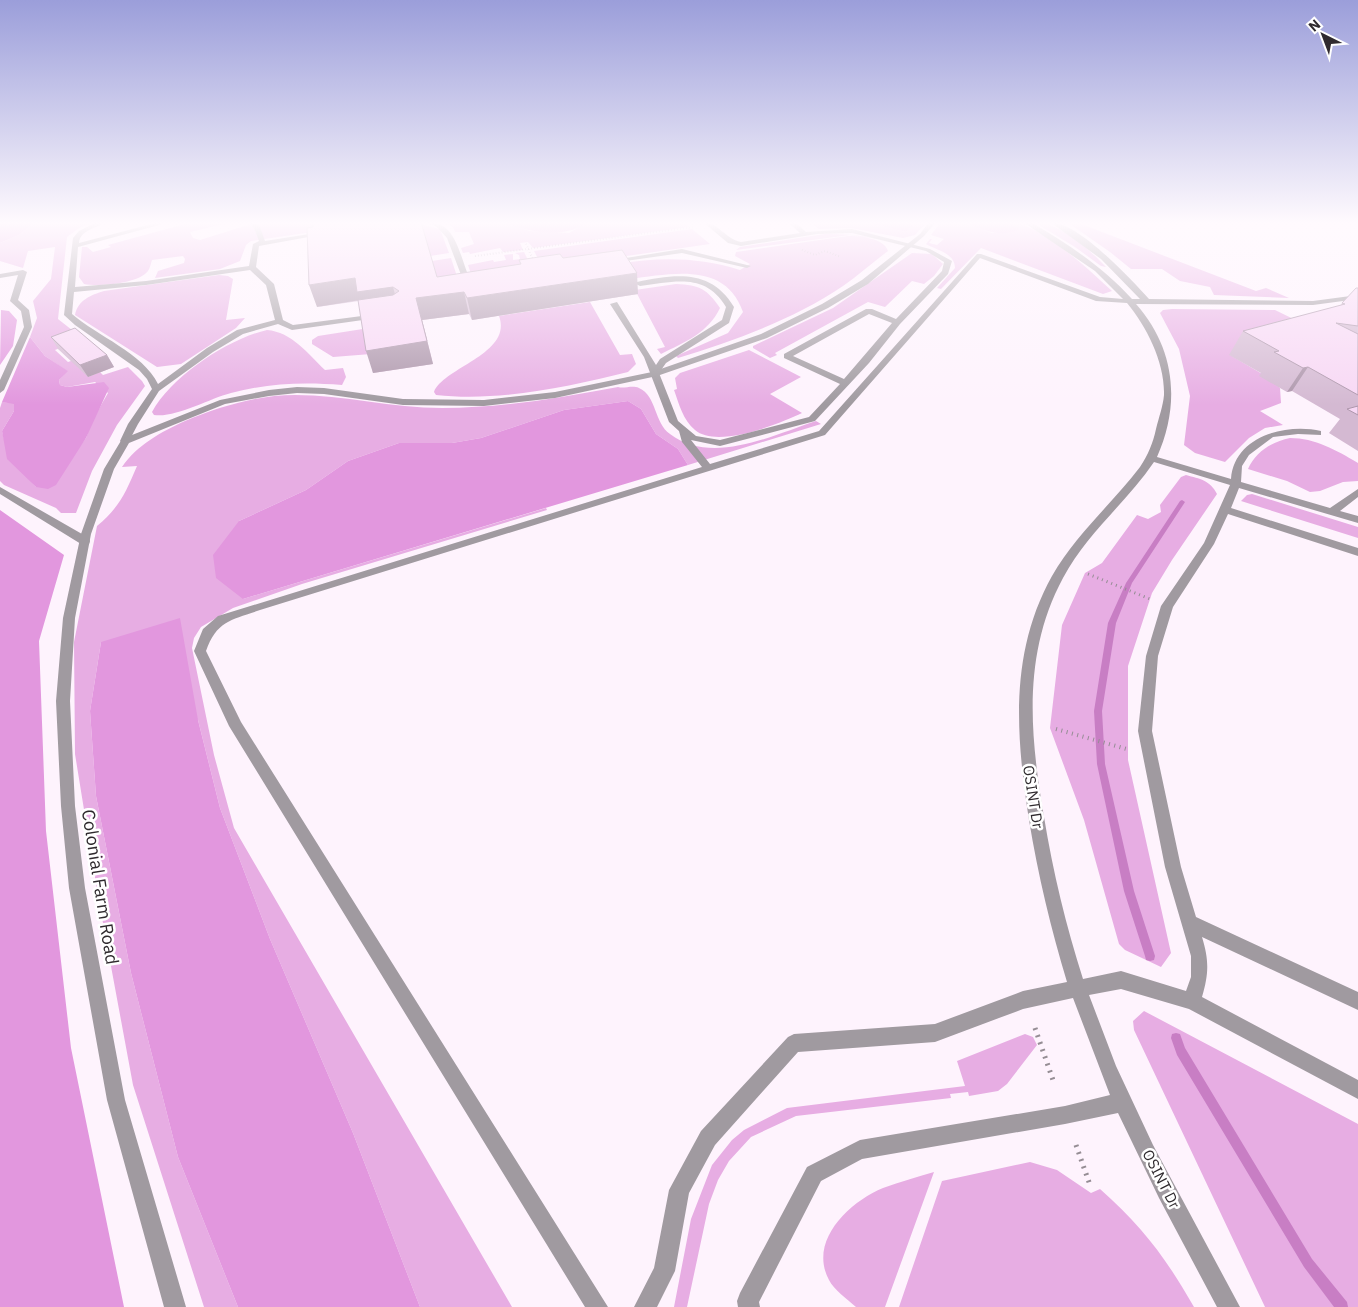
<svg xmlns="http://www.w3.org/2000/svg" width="1358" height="1307" viewBox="0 0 1358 1307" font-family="'IBM Plex Sans',sans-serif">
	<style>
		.green { fill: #e7ade3 }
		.forest { fill: #e297de }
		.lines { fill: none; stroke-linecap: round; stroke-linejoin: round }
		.stream { fill: #c87ec4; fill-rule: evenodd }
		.path-far3 { stroke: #958d94; stroke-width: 2; stroke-dasharray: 0.5 2.5; stroke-linecap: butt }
		.path-far2 { stroke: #958d94; stroke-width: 3; stroke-dasharray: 1 4; stroke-linecap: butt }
		.path-far1 { stroke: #958d94; stroke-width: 4; stroke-dasharray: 1 4.5; stroke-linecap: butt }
		.path { stroke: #958d94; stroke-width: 5; stroke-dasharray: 2 5.5; stroke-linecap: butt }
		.lane { fill: #a09aa0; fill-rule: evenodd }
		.street { fill: #a09aa0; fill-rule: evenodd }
		.wall { fill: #d4b9d2 }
		.shaded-wall { fill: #ad96ab }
		.building { fill: #f7d7f4; stroke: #ad96ab }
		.labels { text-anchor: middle; stroke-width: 5; stroke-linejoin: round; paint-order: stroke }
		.street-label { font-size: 15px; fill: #2f2a2e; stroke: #fff }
		.near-street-label { font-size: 18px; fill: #2f2a2e; stroke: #fff }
	</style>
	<rect width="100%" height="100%" fill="#fef3fd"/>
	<path class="green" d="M 36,222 L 94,222 L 79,228 L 67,237 L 58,319 L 72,330 L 67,345 L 55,350 L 68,362 L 82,357 L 88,377 L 100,372 L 103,375 L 128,367 L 142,381 L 145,386 L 117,425 L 92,471 L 76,513 L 61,513 L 56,508 L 4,485 L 0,481 L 0,408 L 2,402 L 14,403 L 14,411 L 2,431 C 6,452 21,471 36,487 L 71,458 L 86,438 L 92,421 L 108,393 L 95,382 L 67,387 L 60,385 L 59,380 L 67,371 L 45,356 L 30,337 L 37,318 L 33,301 L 51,279 L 55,247 L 28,251 L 23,268 L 0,261 L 0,243 L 19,235 Z
		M 192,222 L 232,222 L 190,232 L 193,238 L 200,240 L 258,222 L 351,222 L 319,231 L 251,241 L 246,245 L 240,261 L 220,269 L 155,278 L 158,271 L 184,263 L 185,259 L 183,256 L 152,260 C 151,263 150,268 148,271 C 138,284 98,287 84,284 L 79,277 L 82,247 L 87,247 L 93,252 L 111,247 L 108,245 Z
		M 443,222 L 501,222 L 530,231 L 569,233 L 588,222 L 684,222 L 689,227 L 533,248 L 528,242 L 520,243 L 523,250 L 503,252 L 500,248 L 470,254 L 469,252 L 463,253 L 461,248 L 474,244 L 469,232 L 455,232 L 453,227 Z
		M 810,222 L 864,222 L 906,232 L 913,226 L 909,222 L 927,222 L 915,235 L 903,238 L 851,228 L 819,229 Z
		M 941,222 L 962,222 L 992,233 L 1020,229 L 1008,222 C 1039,222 1089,270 1112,291 L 1103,294 L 981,248 L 941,289 L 937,288 L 955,268 C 955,253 936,250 926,244 L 930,239 L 932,239 L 929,243 L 937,245 L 944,239 L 931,235 Z
		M 1034,222 C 1059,222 1089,249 1106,267 L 1101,266 L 1075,247 Z
		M 1067,222 L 1076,222 L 1256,291 L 1266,288 L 1289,298 L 1214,295 L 1210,287 L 1180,281 L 1162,269 L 1131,269 L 1110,252 Z
		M 419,224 L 440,229 L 449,253 L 430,256 Z
		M 692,229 L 710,244 L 543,268 L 534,251 Z
		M 825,234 C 844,234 860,235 879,239 L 850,235 L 736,250 L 740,247 Z
		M 848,236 C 860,236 884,238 888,251 C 873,262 859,275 843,286 C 793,320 735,340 678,358 L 676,356 L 728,333 L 743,312 C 725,261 672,274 629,279 L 617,264 C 660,257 698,257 740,270 L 750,264 L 735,256 L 736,252 Z
		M 524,252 L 533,270 L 471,274 L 468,265 L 493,260 L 494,262 L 506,260 L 504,255 L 513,254 L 513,260 L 520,259 L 519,255 L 515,253 Z
		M 912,253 L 932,254 L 943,264 L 934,276 L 924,284 L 912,281 L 885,307 L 868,302 L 775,353 L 777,355 L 770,358 L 753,348 L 753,346 L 833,308 Z
		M 451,258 L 464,298 L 443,301 L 432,261 Z
		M 219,275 L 228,276 L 233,279 L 226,320 L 245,318 L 236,328 L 181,364 L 157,367 L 75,315 C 78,300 91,295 104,291 Z
		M 676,284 C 700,285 707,289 720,308 C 708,333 685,342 661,354 L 657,349 L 665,347 L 635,290 Z
		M 590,302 L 620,355 L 632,354 L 636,364 L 628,372 C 567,387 499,402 436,395 L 434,392 C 444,367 513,354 499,316 Z
		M 1172,309 L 1275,310 L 1316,330 L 1230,355 L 1264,375 L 1280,388 L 1281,403 L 1260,411 L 1283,425 L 1265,428 L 1249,438 L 1225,462 L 1195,453 L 1184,445 L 1190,396 L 1179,349 L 1160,313 L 1163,310 Z
		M 401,323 L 371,354 L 333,357 L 312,344 L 312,340 L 318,336 Z
		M 267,330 C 292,332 308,354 325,370 L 343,368 L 346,377 L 342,385 C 304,382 268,383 231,393 C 208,399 176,418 154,415 L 152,412 C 172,376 228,339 267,330 Z
		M 749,350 L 801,377 L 770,394 L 802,413 C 779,424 717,449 695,430 C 683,420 679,404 674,390 L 677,389 L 675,378 L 680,373 Z
		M 618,387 C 624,389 632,385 639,388 C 657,396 654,423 670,434 C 712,466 773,435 816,421 L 821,424 L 688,465 L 678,449 L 656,434 L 641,409 L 628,401 L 564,410 L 481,438 L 452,443 L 399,443 L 348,461 L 306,490 L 239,521 L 243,599 L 546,508 L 547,510 L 302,584 L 233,608 L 201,627 L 194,638 L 192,648 L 214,755 L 234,828 L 512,1307 L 420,1307 L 353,1133 L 270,939 L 220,808 L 198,720 L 101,642 L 90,711 L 96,796 L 131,973 L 178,1157 L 238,1307 L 204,1307 L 133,1085 L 98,896 L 75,754 L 74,642 L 97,526 C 119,508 126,492 137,466 L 122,467 C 137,445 161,432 185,421 C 219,407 257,395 295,395 C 344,395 392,408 442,408 C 502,408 559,398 618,387 Z
		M 1290,438 C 1315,438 1336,450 1358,463 L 1358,481 L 1343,482 L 1320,491 L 1310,492 L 1287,481 L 1248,469 C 1256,451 1272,442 1290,438 Z
		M 1186,475 C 1200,479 1210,480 1217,494 L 1172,560 L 1152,593 L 1128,666 L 1128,760 L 1171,953 L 1161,967 L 1125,950 L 1119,944 L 1084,820 L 1050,728 L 1062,625 L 1085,573 L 1102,563 L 1137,515 L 1148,519 L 1161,512 L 1160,505 L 1181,477 Z
		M 1252,494 L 1358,527 L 1358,538 L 1241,501 L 1247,495 Z
		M 1144,1011 L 1358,1124 L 1358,1307 L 1265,1307 L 1134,1030 L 1133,1021 Z
		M 1025,1034 L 1033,1037 L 1037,1045 L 1007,1084 L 998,1091 L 969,1096 L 968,1092 L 950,1094 L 951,1098 L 796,1116 L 751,1137 L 729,1161 L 718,1180 L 709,1204 L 687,1307 L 674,1307 L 691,1219 L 712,1165 L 732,1140 L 744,1130 L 787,1108 L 965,1086 L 957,1061 Z
		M 1030,1162 L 1057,1170 L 1091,1193 L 1100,1189 C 1142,1226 1166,1258 1194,1307 L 899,1307 L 942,1181 Z
		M 934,1172 L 885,1307 L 856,1307 C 847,1299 834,1290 829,1280 C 808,1241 849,1202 883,1188 C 899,1182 917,1177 934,1172 Z"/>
	<path class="forest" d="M 0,222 L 36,222 L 19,235 L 0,243 Z
		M 501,222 L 588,222 C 564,240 528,232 501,222 Z
		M 864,222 L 909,222 L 913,226 L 906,232 Z
		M 962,222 L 1008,222 L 1021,229 C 1001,239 981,229 962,222 Z
		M 1,310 L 9,311 L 17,320 L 13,346 L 0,365 Z
		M 30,337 L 45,356 L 68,371 L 59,380 L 60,385 L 67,387 L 104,382 L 109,388 L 86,438 L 56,485 L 48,489 L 36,487 L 7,459 L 2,431 L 14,411 L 14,404 L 2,402 Z
		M 628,401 L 641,409 L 656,434 L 678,449 L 688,465 L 243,599 L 216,578 L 213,555 L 239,521 L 306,490 L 348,461 L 399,443 L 452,443 L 481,438 L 564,410 Z
		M 0,510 L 64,555 L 39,641 L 46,831 L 71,1048 L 124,1307 L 0,1307 Z
		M 180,618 L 198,720 L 220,808 L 270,939 L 353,1133 L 420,1307 L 238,1307 L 178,1157 L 131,973 L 96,796 L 90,711 L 101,642 Z"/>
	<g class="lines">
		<path class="stream" d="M 1182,500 L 1185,502 L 1132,583 L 1116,623 L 1102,711 L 1105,764 L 1134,891 L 1155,956 L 1154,960 L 1150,961 L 1146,960 L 1145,956 L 1124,891 L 1097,764 L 1094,711 L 1108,623 L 1126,583 L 1180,501 Z
			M 1176,1033 L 1180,1034 L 1185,1048 L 1312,1259 L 1347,1302 L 1348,1307 L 1334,1307 L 1304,1267 L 1177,1055 L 1171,1038 L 1172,1034 Z"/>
		<path class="path-far3" d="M 526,244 L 534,262
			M 802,250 L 815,255 L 825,251 L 841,257
			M 475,256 L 694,227"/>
		<path class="path-far2" d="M 1088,574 L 1150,599"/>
		<path class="path-far1" d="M 1056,729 L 1130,750"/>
		<path class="path" d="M 1035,1028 L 1054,1083
			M 1076,1145 L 1090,1185"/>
		<path class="lane" d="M 97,222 L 106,222 C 97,228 80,230 79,243 L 159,222 L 170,222 L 78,247 L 75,287 L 146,281 L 249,266 L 253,244 L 259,241 L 254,228 L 248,222 L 255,222 L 260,227 L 265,241 L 322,232 L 325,234 L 259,246 L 256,267 L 274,284 L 283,320 L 293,325 L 377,314 L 381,316 L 377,318 L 292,330 L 278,324 L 243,334 L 213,352 L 159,391 L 138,424 L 128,443 L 122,443 L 120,441 L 128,424 L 152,389 L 147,379 L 139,370 L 75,325 L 64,315 L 73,238 L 79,231 ZM 250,270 L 266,285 L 275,320 L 237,330 L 207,348 L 158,384 C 143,353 97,336 72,314 L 74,292 L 146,285 Z
			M 429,222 C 456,222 460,257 469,277 L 479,279 L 479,283 L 463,280 L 447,238 L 438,228 Z
			M 703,222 C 718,222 725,239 741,242 L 800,233 L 788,222 L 795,222 L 806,232 L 852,229 L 930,249 L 952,261 L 948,274 L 900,324 L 869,363 L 815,421 L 720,446 L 691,440 L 710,464 L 819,431 L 977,254 L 981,254 L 1100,297 L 1123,299 L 1095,271 L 1023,222 L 1031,222 C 1068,244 1103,267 1132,299 L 1140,299 L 1101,259 L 1050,222 C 1078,222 1130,278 1149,299 L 1313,301 L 1358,295 L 1358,299 L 1313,305 L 1136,304 C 1175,348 1181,403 1157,457 L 1231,479 C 1234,436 1286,423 1321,431 L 1321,435 L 1298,434 L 1273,437 L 1249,455 L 1242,466 L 1241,482 L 1330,508 L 1358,489 L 1358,497 L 1340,511 L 1358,516 L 1358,523 L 1239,488 L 1231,508 L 1358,548 L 1358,556 L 1228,514 L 1214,544 L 1173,607 L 1158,656 L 1152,731 L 1181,867 L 1196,917 L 1358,992 L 1358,1010 L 1202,937 C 1209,960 1209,973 1202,997 L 1358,1080 L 1358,1099 L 1189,1009 L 1121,989 L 1089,995 L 1116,1066 L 1153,1145 L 1240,1307 L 1217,1307 L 1159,1198 L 1118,1113 L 1065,1124 L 862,1159 L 821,1181 L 759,1302 L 760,1307 L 738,1307 L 737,1301 L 740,1293 L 807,1167 L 860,1140 L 1065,1106 L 1110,1095 L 1073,998 L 1023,1009 L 935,1042 L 798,1052 L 715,1145 L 689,1193 L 675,1271 L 657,1307 L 634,1307 L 654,1268 L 669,1190 L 701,1131 L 788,1037 L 794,1034 L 935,1024 L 1023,991 L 1067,982 C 1051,929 1038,875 1029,820 C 1016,736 1009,653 1052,576 C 1076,534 1111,505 1140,467 C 1148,455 1153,443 1156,429 C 1159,417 1163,406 1164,395 C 1165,363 1147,327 1127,303 L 1096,301 L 980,258 L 825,435 L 260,610 C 232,620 217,620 206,651 L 241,722 L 608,1307 L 585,1307 L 229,726 L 194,651 L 203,629 L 218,616 L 702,467 L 682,442 L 679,431 L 669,422 L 644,357 L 610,304 L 617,302 L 656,365 L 660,359 L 722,320 L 726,307 C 705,272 674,282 640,286 L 636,284 L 637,282 C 676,274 711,269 734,307 L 729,323 L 666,363 L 659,373 L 678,421 L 696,436 L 720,440 L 809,417 L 840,384 L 784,358 L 784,354 L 866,309 L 872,309 L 896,319 L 942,271 L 944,262 L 926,251 L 852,233 L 817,234 L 741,246 L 728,243 ZM 869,314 L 892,323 L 844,379 L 793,356 ZM 1154,462 L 1230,485 L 1204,543 L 1161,606 L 1146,656 L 1138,731 L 1165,867 L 1191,956 L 1191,977 L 1186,991 L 1121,971 L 1083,979 C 1066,926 1053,872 1044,817 C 1030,735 1022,654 1063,578 C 1087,533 1126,503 1154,462 Z
			M 682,249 L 751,266 L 747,268 L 682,253 L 611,263 L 607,261 Z
			M 23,270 L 27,272 L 18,300 L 29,310 L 32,327 L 4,390 L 0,393 L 0,380 L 24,327 L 21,311 L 10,301 L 18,275 L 0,278 L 0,274 Z
			M 0,487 L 89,538 L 90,541 L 89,544 L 81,544 L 0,494 Z"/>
		<path class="street" d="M 929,222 L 936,222 L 924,236 L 868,284 L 828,308 L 767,338 L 657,376 L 555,398 L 484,406 L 403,405 L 324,394 L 297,393 L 269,396 L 225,404 L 129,443 L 114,469 L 91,534 L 75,618 L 70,701 L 75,806 L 85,888 L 125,1100 L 186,1307 L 164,1307 L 107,1100 L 69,888 L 61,806 L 56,701 L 63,618 L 81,534 L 104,469 L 122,439 L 220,400 L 269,390 L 297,387 L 324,388 L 403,399 L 484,400 L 555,392 L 652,372 L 761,334 L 822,304 L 862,280 L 920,234 Z"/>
	</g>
	<path class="wall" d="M 519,260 L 638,294 L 472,320 L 469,314 L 422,320 L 433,364 L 373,373 L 359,301 L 317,307 L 437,277 L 520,265 Z
		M 1358,288 L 1358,451 L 1329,433 L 1340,419 L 1292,391 L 1287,392 L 1259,376 L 1261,373 L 1229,355 L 1243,331 L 1340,306 L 1342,303 Z
		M 51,337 L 107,355 L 114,367 L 88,377 L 58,349 Z"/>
	<path class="shaded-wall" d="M 637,273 L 638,294 L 472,320 L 467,298 Z
		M 355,278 L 393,287 L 399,309 L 360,300 L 317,307 L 309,285 Z
		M 464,292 L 469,314 L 422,320 L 433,364 L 373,373 L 366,351 L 416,298 Z
		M 107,355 L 114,367 L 88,377 L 80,365 Z
		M 1308,367 L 1292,391 L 1287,392 L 1303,368 Z"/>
	<path class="building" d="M 313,222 L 421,222 L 437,277 L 521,264 L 519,260 L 539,257 L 560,254 L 563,258 L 622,250 L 637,273 L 467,298 L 464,292 L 416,298 L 427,341 L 366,351 L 358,300 L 393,295 L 399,291 L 393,287 L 357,292 L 355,278 L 309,285 L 307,228 L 313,227 Z
		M 1356,288 L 1358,288 L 1358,326 L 1336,323 L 1358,334 L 1358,395 L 1308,367 L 1303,368 L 1274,352 L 1279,351 L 1243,331 L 1345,304 L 1342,303 Z
		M 75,328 L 107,355 L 80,365 L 51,337 Z
		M 1358,406 L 1358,415 L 1347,409 Z"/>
	<linearGradient id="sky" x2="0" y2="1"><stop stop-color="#9b9eda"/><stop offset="0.55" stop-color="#fffafe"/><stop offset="1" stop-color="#fffafe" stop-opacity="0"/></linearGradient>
	<rect width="1358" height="405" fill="url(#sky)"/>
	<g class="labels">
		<g class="street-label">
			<text transform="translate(1033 797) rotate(81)" y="5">OSINT Dr</text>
			<text transform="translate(1161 1179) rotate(63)" y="5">OSINT Dr</text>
		</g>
		<g class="near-street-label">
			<text transform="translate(100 887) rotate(81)" y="6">Colonial Farm Road</text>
		</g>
	</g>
	<g transform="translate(1323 35) rotate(318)" stroke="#ffffff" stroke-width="4" paint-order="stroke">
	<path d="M0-4L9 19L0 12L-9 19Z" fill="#2f2a2e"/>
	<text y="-8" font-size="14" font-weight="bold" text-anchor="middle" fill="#2f2a2e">N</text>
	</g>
</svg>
